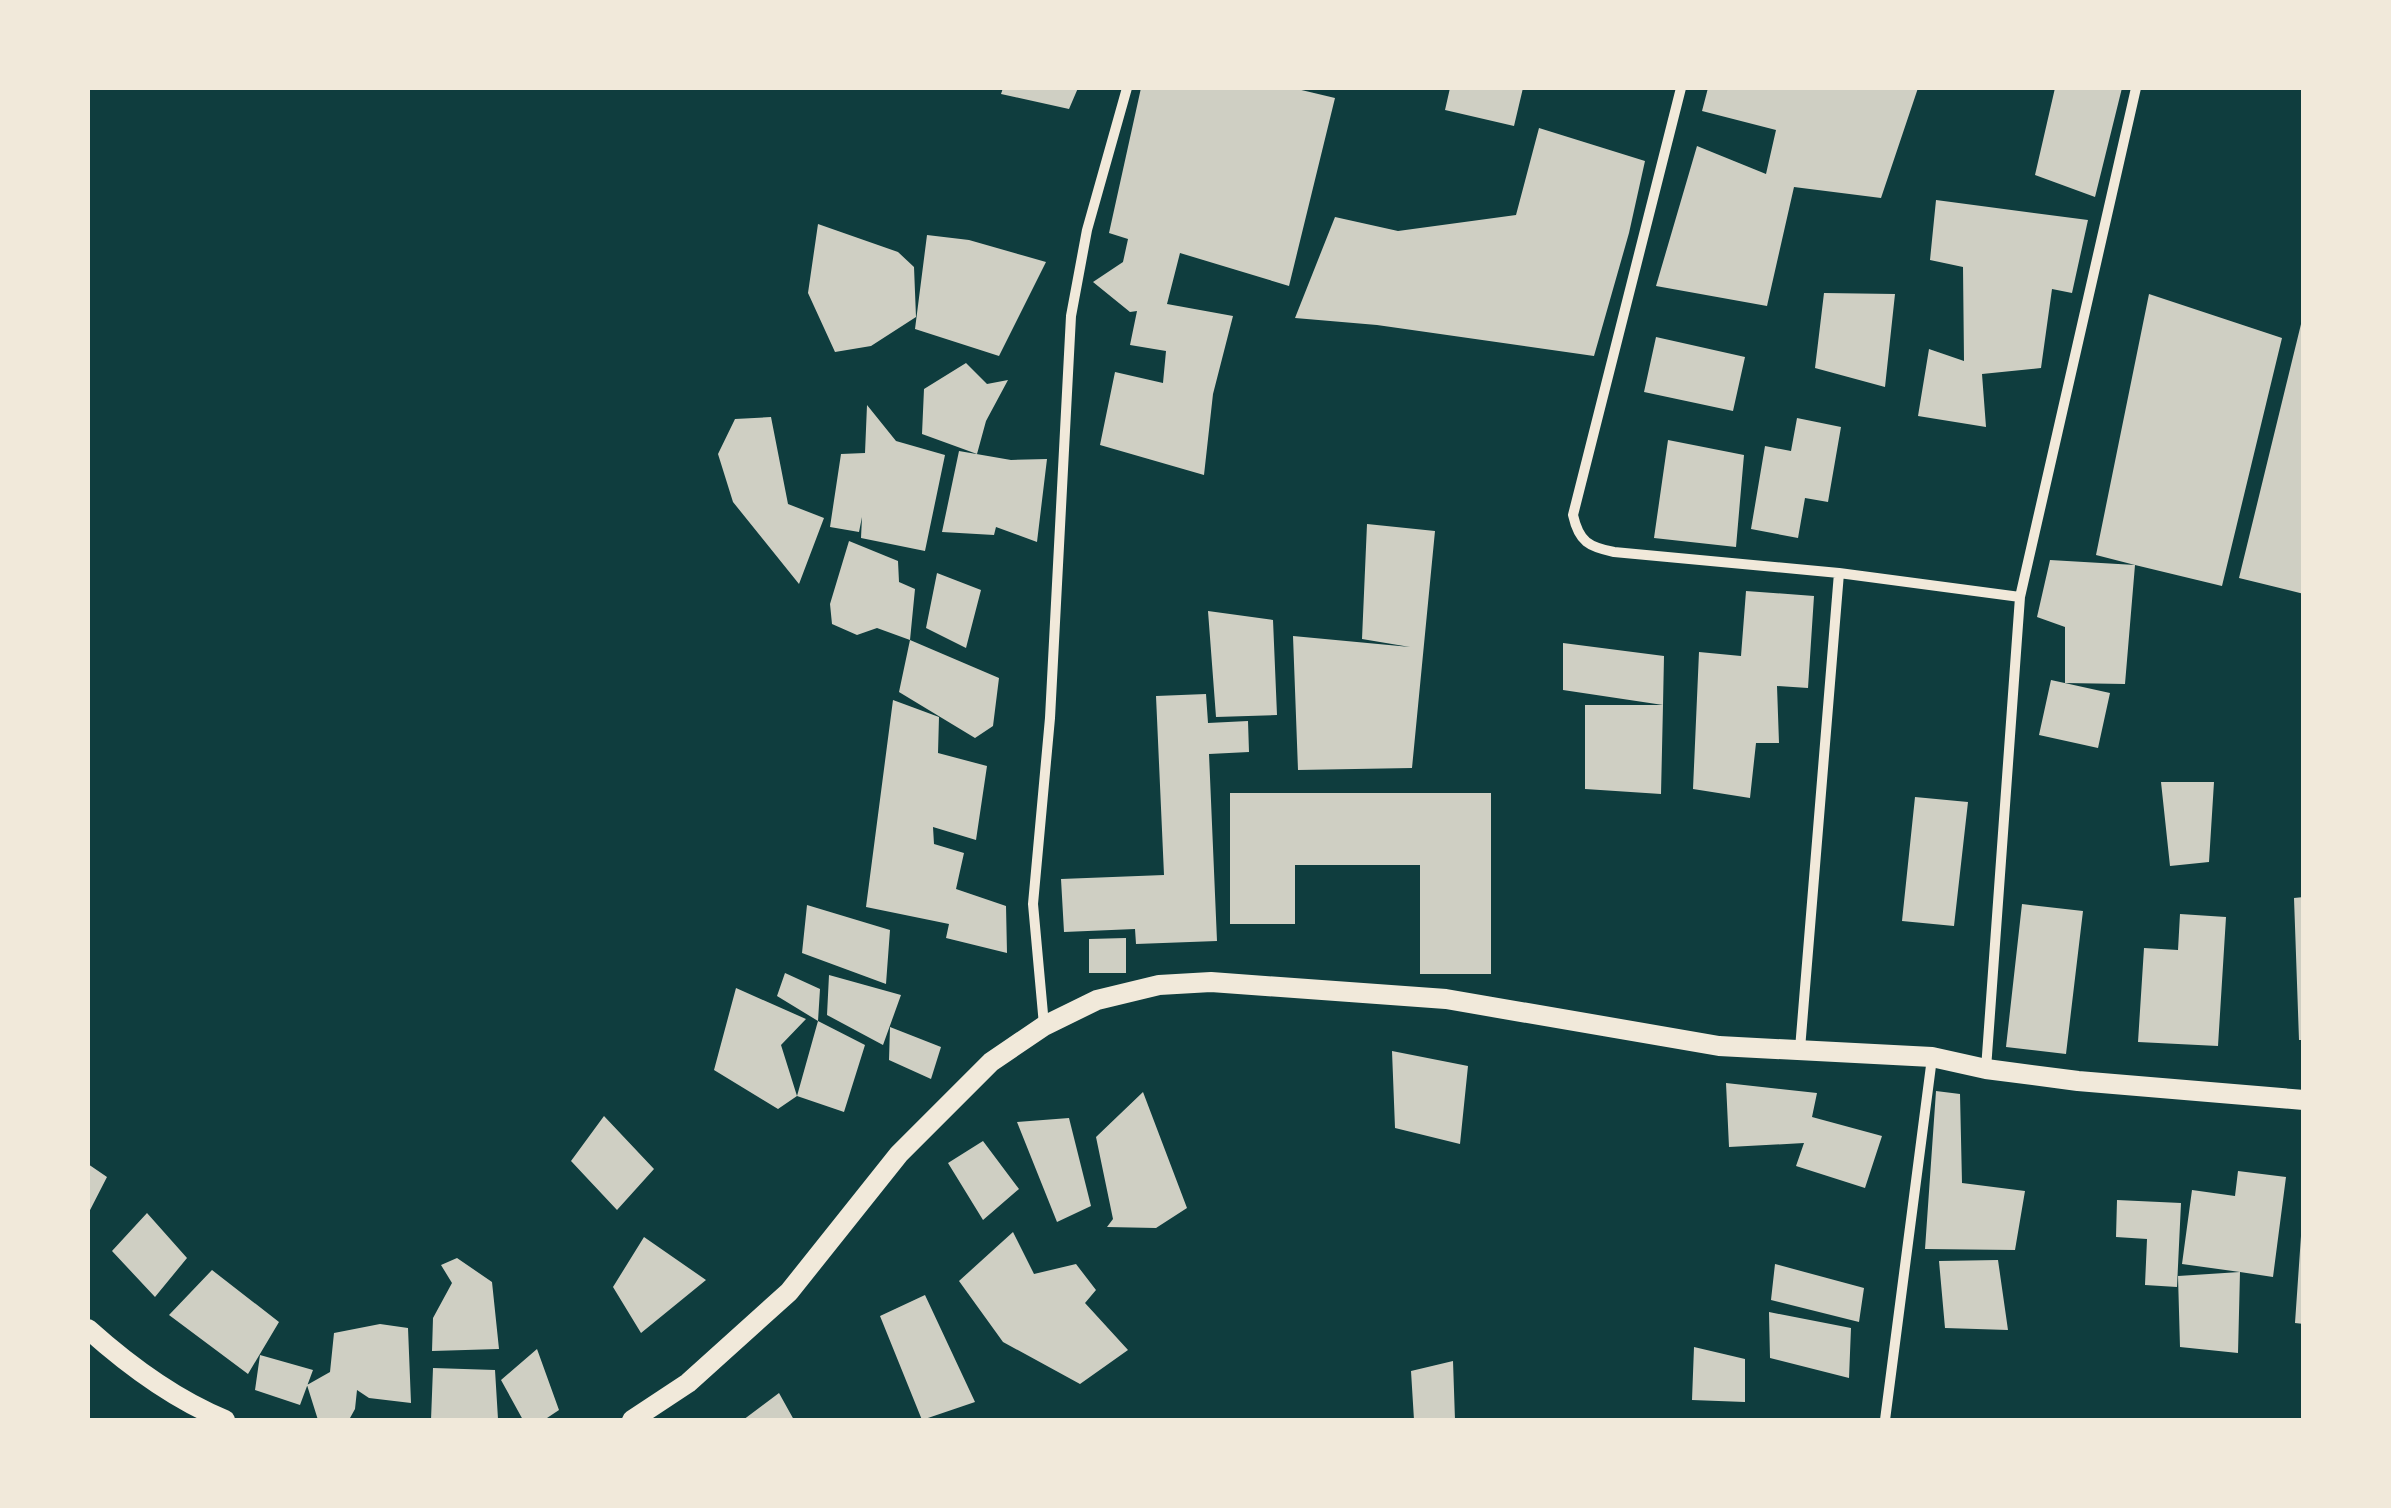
<svg xmlns="http://www.w3.org/2000/svg" width="2391" height="1508" viewBox="0 0 2391 1508" font-family="Overpass,sans-serif">
	<style>
		.building { fill: #cfcfc3 }
		.lines { fill: none; stroke-linecap: round; stroke-linejoin: round }
		.minor { stroke: #f1e9da; stroke-width: 10 }
		.secondary { stroke: #f1e9da; stroke-width: 20 }
	</style>
	<rect width="100%" height="100%" fill="#0f3d3e"/>
	<path class="building" d="M 1003,88 L 1078,88 L 1069,109 L 1001,94 Z
		M 1141,88 L 1293,88 L 1335,98 L 1289,286 L 1180,253 L 1167,304 L 1233,316 L 1213,394 L 1204,475 L 1100,445 L 1115,372 L 1163,383 L 1166,351 L 1130,345 L 1137,311 L 1130,312 L 1093,282 L 1123,262 L 1128,239 L 1109,233 Z
		M 1450,88 L 1523,88 L 1514,126 L 1445,110 Z
		M 1708,88 L 1918,88 L 1881,198 L 1794,187 L 1767,306 L 1656,286 L 1697,146 L 1766,174 L 1776,130 L 1702,111 Z
		M 2055,88 L 2122,88 L 2095,197 L 2035,175 Z
		M 1539,128 L 1645,161 L 1629,233 L 1594,356 L 1377,325 L 1295,318 L 1335,217 L 1398,231 L 1516,215 Z
		M 1936,200 L 2088,220 L 2072,293 L 2052,289 L 2041,368 L 1982,374 L 1986,427 L 1918,416 L 1929,349 L 1964,361 L 1963,267 L 1930,260 Z
		M 818,224 L 898,252 L 914,267 L 916,317 L 871,346 L 835,352 L 808,293 Z
		M 927,235 L 969,240 L 1046,262 L 999,356 L 915,329 Z
		M 1824,293 L 1895,294 L 1885,387 L 1815,368 Z
		M 2149,294 L 2282,338 L 2222,586 L 2135,565 L 2125,684 L 2065,683 L 2065,627 L 2037,617 L 2050,560 L 2135,565 L 2096,555 Z
		M 2302,320 L 2304,320 L 2304,594 L 2239,578 Z
		M 1656,337 L 1745,357 L 1733,411 L 1644,392 Z
		M 966,363 L 987,384 L 1008,380 L 986,421 L 977,454 L 922,434 L 924,389 Z
		M 867,405 L 896,441 L 945,455 L 925,551 L 861,538 L 862,517 L 859,532 L 830,527 L 841,454 L 865,453 Z
		M 771,417 L 788,504 L 824,518 L 799,584 L 733,502 L 718,454 L 735,419 Z
		M 1797,418 L 1841,427 L 1828,502 L 1805,498 L 1798,538 L 1751,529 L 1765,446 L 1791,451 Z
		M 1668,440 L 1744,455 L 1736,547 L 1654,538 Z
		M 959,451 L 1011,460 L 1047,459 L 1037,542 L 996,527 L 994,535 L 942,532 Z
		M 1367,524 L 1435,531 L 1412,768 L 1298,770 L 1293,636 L 1410,647 L 1362,639 Z
		M 849,541 L 898,561 L 899,582 L 915,589 L 910,640 L 877,628 L 857,635 L 832,624 L 830,604 Z
		M 937,573 L 981,590 L 966,648 L 926,628 Z
		M 1746,591 L 1814,596 L 1808,688 L 1777,686 L 1779,743 L 1756,743 L 1750,798 L 1693,789 L 1699,652 L 1741,656 Z
		M 1208,611 L 1273,620 L 1277,715 L 1216,717 Z
		M 910,640 L 999,678 L 993,726 L 975,738 L 899,692 Z
		M 1563,643 L 1664,656 L 1663,705 L 1661,794 L 1585,789 L 1585,705 L 1663,705 L 1563,690 Z
		M 2051,680 L 2110,693 L 2098,748 L 2039,735 Z
		M 1206,694 L 1208,723 L 1248,721 L 1249,752 L 1209,754 L 1217,941 L 1136,944 L 1135,929 L 1064,932 L 1061,879 L 1164,875 L 1156,696 Z
		M 893,700 L 939,717 L 938,753 L 987,766 L 976,840 L 933,827 L 934,844 L 964,853 L 956,889 L 1006,906 L 1007,953 L 946,938 L 949,924 L 866,907 Z
		M 2161,782 L 2214,782 L 2209,862 L 2170,866 Z
		M 1230,793 L 1491,793 L 1491,974 L 1420,974 L 1420,865 L 1295,865 L 1295,924 L 1230,924 Z
		M 1915,797 L 1968,802 L 1954,926 L 1902,921 Z
		M 2304,897 L 2304,1040 L 2299,1040 L 2294,898 Z
		M 2022,904 L 2083,911 L 2066,1054 L 2006,1047 Z
		M 807,905 L 890,930 L 886,984 L 802,953 Z
		M 2180,914 L 2226,917 L 2218,1046 L 2138,1042 L 2144,948 L 2178,950 Z
		M 1126,938 L 1126,973 L 1089,973 L 1089,939 Z
		M 785,973 L 820,989 L 818,1021 L 777,996 Z
		M 829,975 L 901,995 L 883,1045 L 827,1015 Z
		M 736,988 L 806,1019 L 781,1045 L 797,1096 L 778,1109 L 714,1070 Z
		M 818,1021 L 865,1045 L 844,1112 L 797,1096 Z
		M 890,1027 L 941,1047 L 931,1079 L 889,1060 Z
		M 1392,1051 L 1468,1066 L 1460,1144 L 1395,1128 Z
		M 1726,1083 L 1817,1093 L 1812,1117 L 1882,1136 L 1865,1188 L 1796,1166 L 1804,1143 L 1729,1147 Z
		M 1936,1091 L 1960,1094 L 1962,1183 L 2025,1191 L 2015,1250 L 1925,1249 Z
		M 1143,1092 L 1187,1208 L 1156,1228 L 1107,1227 L 1113,1219 L 1096,1137 Z
		M 604,1116 L 654,1169 L 617,1210 L 571,1161 Z
		M 1069,1118 L 1091,1206 L 1057,1222 L 1017,1122 Z
		M 983,1141 L 1019,1189 L 983,1220 L 948,1163 Z
		M 88,1164 L 107,1177 L 88,1214 Z
		M 2238,1171 L 2286,1177 L 2273,1277 L 2240,1272 L 2238,1353 L 2180,1347 L 2178,1276 L 2240,1272 L 2182,1264 L 2192,1190 L 2235,1196 Z
		M 2117,1200 L 2181,1203 L 2177,1287 L 2145,1285 L 2147,1239 L 2116,1237 Z
		M 147,1213 L 187,1258 L 155,1297 L 112,1251 Z
		M 1013,1232 L 1034,1274 L 1076,1264 L 1096,1290 L 1085,1303 L 1128,1350 L 1080,1384 L 1003,1342 L 959,1281 Z
		M 2301,1236 L 2304,1236 L 2304,1324 L 2295,1323 Z
		M 644,1237 L 706,1280 L 641,1333 L 613,1287 Z
		M 457,1258 L 492,1282 L 499,1349 L 432,1351 L 433,1318 L 452,1283 L 441,1265 Z
		M 1998,1260 L 2008,1330 L 1945,1328 L 1939,1261 Z
		M 1775,1264 L 1864,1288 L 1859,1322 L 1771,1300 Z
		M 212,1270 L 279,1322 L 248,1374 L 169,1315 Z
		M 925,1295 L 975,1402 L 922,1420 L 880,1316 Z
		M 1769,1312 L 1851,1328 L 1849,1378 L 1770,1358 Z
		M 380,1324 L 408,1328 L 411,1403 L 369,1398 L 357,1390 L 355,1409 L 350,1418 L 318,1420 L 307,1385 L 330,1372 L 334,1333 Z
		M 1694,1347 L 1745,1359 L 1745,1402 L 1692,1400 Z
		M 537,1349 L 559,1410 L 544,1420 L 523,1420 L 501,1380 Z
		M 260,1355 L 313,1370 L 300,1405 L 255,1390 Z
		M 1453,1361 L 1455,1420 L 1414,1420 L 1411,1371 Z
		M 433,1368 L 495,1370 L 498,1419 L 431,1420 Z
		M 779,1393 L 794,1420 L 743,1420 Z"/>
	<g class="lines">
		<path class="minor" d="M 1681,88 L 1573,515 C 1579,542 1589,547 1614,552 L 1839,573 L 2020,597
			M 1044,1025 L 1033,904 L 1050,718 L 1071,316 L 1087,230 L 1127,88
			M 1800,1049 L 1839,573
			M 1986,1069 L 2020,597 L 2136,88
			M 1885,1420 L 1932,1058"/>
		<path class="secondary" d="M 88,1329 C 127,1364 176,1400 225,1420
			M 632,1420 L 688,1383 L 789,1292 L 899,1154 L 991,1062 L 1044,1026 L 1097,1000 L 1159,985 L 1211,982 L 1446,999 L 1719,1046 L 1932,1057 L 1986,1069 L 2078,1081 L 2304,1100"/>
	</g>
	<rect width="2391" height="1508" fill="none" stroke="#f1e9da" stroke-width="180"/>
</svg>
